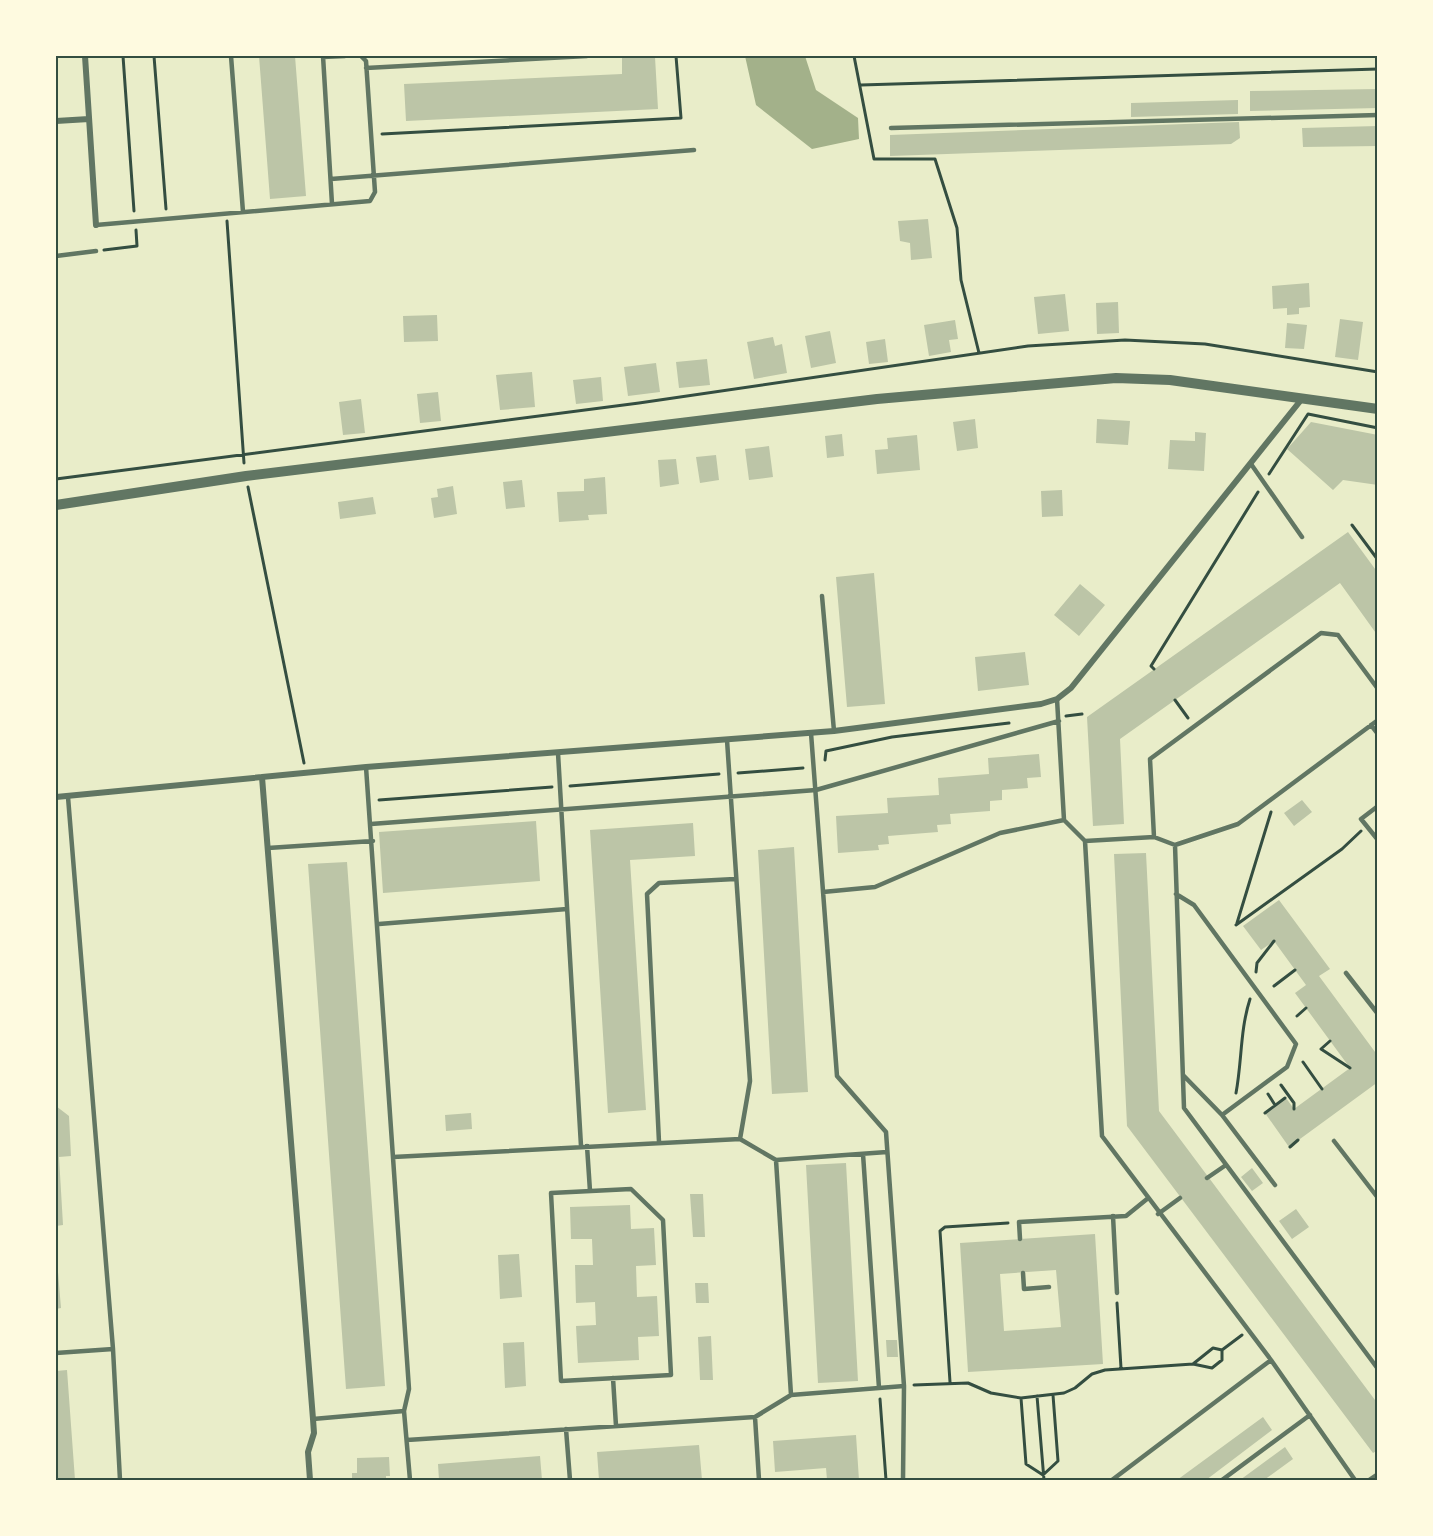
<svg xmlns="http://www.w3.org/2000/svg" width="1433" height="1536" viewBox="0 0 1433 1536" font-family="'PT Sans Narrow',sans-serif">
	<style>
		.water { fill: #a3b18a }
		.building { fill: #bcc5a7; fill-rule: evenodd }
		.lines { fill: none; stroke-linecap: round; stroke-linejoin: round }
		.path { stroke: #344e41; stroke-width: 3 }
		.service { stroke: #617663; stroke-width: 4.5 }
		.minor { stroke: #617663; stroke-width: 6 }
		.tertiary { stroke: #617663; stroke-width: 10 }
		.neatline { fill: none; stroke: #344e41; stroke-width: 2 }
	</style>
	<rect width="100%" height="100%" fill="#e9edc9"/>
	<path class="water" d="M 745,56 L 805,56 L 816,90 L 858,118 L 859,139 L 812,149 L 756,105 Z"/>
	<path class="building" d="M 259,56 L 295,56 L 306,196 L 270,199 Z
		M 655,57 L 658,109 L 406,121 L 404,84 L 622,74 L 622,58 Z
		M 1378,89 L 1378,108 L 1250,111 L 1250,91 Z
		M 1238,100 L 1238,114 L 1131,117 L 1131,103 Z
		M 1239,122 L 1240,138 L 1231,144 L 890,156 L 890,135 Z
		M 1378,126 L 1378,146 L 1303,147 L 1302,128 Z
		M 928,219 L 932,258 L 911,260 L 910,243 L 900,241 L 898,221 Z
		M 1309,283 L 1310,307 L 1299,308 L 1299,314 L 1287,315 L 1287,308 L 1273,309 L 1272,286 Z
		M 1065,294 L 1069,331 L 1038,334 L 1034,297 Z
		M 1118,302 L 1119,333 L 1097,334 L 1096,303 Z
		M 437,315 L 438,341 L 404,342 L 403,316 Z
		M 1340,319 L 1363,322 L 1358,360 L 1335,357 Z
		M 955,320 L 958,339 L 949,340 L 951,352 L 929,356 L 924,325 Z
		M 1287,323 L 1307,325 L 1304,349 L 1285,348 Z
		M 830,331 L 836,363 L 811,368 L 805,336 Z
		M 773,337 L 775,346 L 782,344 L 787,373 L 754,379 L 747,342 Z
		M 885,339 L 888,362 L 869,364 L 866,342 Z
		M 707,359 L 710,385 L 679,388 L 676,362 Z
		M 656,363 L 660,392 L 628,396 L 624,367 Z
		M 532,372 L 535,407 L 500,410 L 496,375 Z
		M 601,377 L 603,401 L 576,404 L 573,380 Z
		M 438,392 L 441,421 L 420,423 L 417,394 Z
		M 361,399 L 365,433 L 343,435 L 339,402 Z
		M 975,419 L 978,448 L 957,451 L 953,422 Z
		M 1097,419 L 1130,421 L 1128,445 L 1096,443 Z
		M 1311,422 L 1378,435 L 1378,485 L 1343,480 L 1333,490 L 1287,449 Z
		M 1195,432 L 1206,433 L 1204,471 L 1168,469 L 1170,440 L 1195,441 Z
		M 842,434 L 844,456 L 827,458 L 825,436 Z
		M 917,435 L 920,470 L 877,474 L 875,450 L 888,449 L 887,438 Z
		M 769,446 L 773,477 L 749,480 L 745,449 Z
		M 716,455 L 719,480 L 700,483 L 696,457 Z
		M 676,459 L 679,484 L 660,487 L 658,460 Z
		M 605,477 L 607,514 L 588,515 L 589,520 L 559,522 L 557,492 L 584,491 L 584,479 Z
		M 522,480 L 525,507 L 506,509 L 503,482 Z
		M 453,486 L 457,514 L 434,518 L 431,498 L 438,497 L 437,489 Z
		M 1062,490 L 1063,516 L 1042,517 L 1041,491 Z
		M 373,497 L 376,514 L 340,519 L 338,502 Z
		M 1348,532 L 1378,573 L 1378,636 L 1340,583 L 1120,739 L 1124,824 L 1093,826 L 1087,717 Z
		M 874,573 L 885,704 L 847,707 L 836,577 Z
		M 1080,584 L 1105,605 L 1079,636 L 1054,615 Z
		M 1025,652 L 1029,685 L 978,691 L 975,657 Z
		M 1039,754 L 1041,777 L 1027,778 L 1028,788 L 1002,790 L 1002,800 L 990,801 L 990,811 L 950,814 L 951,824 L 937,825 L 938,832 L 888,836 L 889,844 L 878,845 L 879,850 L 838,853 L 836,816 L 888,813 L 887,798 L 939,795 L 938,778 L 989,774 L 988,758 Z
		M 1302,800 L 1312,812 L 1294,826 L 1284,813 Z
		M 536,821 L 540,881 L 383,893 L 379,832 Z
		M 693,823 L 695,856 L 630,860 L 646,1110 L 608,1113 L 590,830 Z
		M 794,847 L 808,1092 L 772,1094 L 758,850 Z
		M 1146,853 L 1159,1111 L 1378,1404 L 1378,1450 L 1373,1453 L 1127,1126 L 1114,854 Z
		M 347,862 L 385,1386 L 346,1389 L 308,864 Z
		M 1279,900 L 1330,969 L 1319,976 L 1378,1056 L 1378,1082 L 1289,1147 L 1265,1113 L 1286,1098 L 1294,1109 L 1350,1068 L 1295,993 L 1306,985 L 1274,941 L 1261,950 L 1243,926 Z
		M 56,1106 L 69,1116 L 71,1156 L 59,1157 L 63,1225 L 56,1226 Z
		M 471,1113 L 472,1129 L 446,1131 L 445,1115 Z
		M 846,1163 L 858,1381 L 818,1383 L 806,1165 Z
		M 1252,1168 L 1263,1183 L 1252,1191 L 1241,1177 Z
		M 690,1194 L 703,1194 L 705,1237 L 693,1237 Z
		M 630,1205 L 631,1229 L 654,1228 L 656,1265 L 636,1266 L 637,1297 L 657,1296 L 659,1336 L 638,1337 L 639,1360 L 578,1363 L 576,1326 L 596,1325 L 595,1302 L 576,1303 L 575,1265 L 593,1265 L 592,1239 L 571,1239 L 570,1207 Z
		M 1296,1209 L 1309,1227 L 1292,1239 L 1279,1221 Z
		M 1095,1234 L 1103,1364 L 968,1372 L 960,1243 ZM 1056,1270 L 1061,1327 L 1004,1331 L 1000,1274 Z
		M 56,1248 L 61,1308 L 56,1309 Z
		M 519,1254 L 522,1297 L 500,1299 L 498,1255 Z
		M 695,1283 L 708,1283 L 709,1303 L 696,1303 Z
		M 711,1336 L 713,1380 L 700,1380 L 698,1337 Z
		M 886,1340 L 897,1340 L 898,1357 L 887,1357 Z
		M 524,1342 L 526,1386 L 505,1388 L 503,1343 Z
		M 67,1370 L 75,1480 L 56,1480 L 56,1371 Z
		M 1263,1417 L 1272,1430 L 1206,1480 L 1177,1480 Z
		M 856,1435 L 859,1480 L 827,1480 L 826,1468 L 775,1472 L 773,1441 Z
		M 699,1445 L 702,1480 L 599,1480 L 597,1452 Z
		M 1285,1447 L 1293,1459 L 1264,1480 L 1240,1480 Z
		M 540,1456 L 542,1480 L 439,1480 L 438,1464 Z
		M 389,1457 L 390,1476 L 386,1476 L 386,1480 L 352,1480 L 352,1473 L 357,1473 L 357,1458 Z"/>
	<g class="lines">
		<path class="path" d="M 123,56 L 134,211
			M 154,56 L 166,209
			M 854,56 L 874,159 L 935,159 L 957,228 L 961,280 L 979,353
			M 861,85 L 1378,69
			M 382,134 L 681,118 L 676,56
			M 227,221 L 244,463
			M 104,250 L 137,246 L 136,230
			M 1269,474 L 1308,414 L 1378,428
			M 56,479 L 639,403 L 1028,346 L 1125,340 L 1205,344 L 1378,372
			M 248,487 L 304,763
			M 1352,525 L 1378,560
			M 1154,669 L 1151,666 L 1258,492
			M 1175,700 L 1188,718
			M 1066,716 L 1082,714
			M 825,760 L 826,751 L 892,737 L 1009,723
			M 738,773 L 803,768
			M 570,786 L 719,774
			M 379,800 L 552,787
			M 1237,923 L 1271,812
			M 1236,925 L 1342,849 L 1361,831
			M 1256,972 L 1257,963 L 1274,941
			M 1274,986 L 1295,970
			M 1297,1016 L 1306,1008
			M 1330,1041 L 1321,1049 L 1350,1068
			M 1303,1062 L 1322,1089
			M 1281,1085 L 1294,1103 L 1294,1109
			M 1236,1093 C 1242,1061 1240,1030 1250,999
			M 1268,1094 L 1275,1105
			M 1265,1113 L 1285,1098
			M 1290,1147 L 1298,1140
			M 1117,1303 L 1121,1368
			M 1193,1364 L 1212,1368 L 1222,1360 L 1222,1350
			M 950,1382 L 940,1231 L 945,1227 L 1008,1223
			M 914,1385 L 968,1383 L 991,1393 L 1021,1398 L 1064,1393 L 1075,1388 L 1092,1374 L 1105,1370 L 1193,1364 L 1213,1348 L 1222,1350 L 1242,1335
			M 1037,1396 L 1044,1480
			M 1021,1398 L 1026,1464 L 1043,1475 L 1058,1461 L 1053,1395
			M 880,1399 L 886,1480"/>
		<path class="service" d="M 231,56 L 243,212
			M 323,56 L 332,204
			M 323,57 L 345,56
			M 366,68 L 587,56
			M 891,128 L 1378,115
			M 331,179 L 694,150
			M 96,225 L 370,201 L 375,192 L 366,61 L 361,56
			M 56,256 L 96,251
			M 1251,464 L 1302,537
			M 822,596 L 834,731
			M 1057,699 L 1064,820 L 1085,841 L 1102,1136 L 1271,1360 L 1355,1480
			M 1371,725 L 1378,734
			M 727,740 L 750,1081 L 740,1139
			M 558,753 L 581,1146
			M 366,767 L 409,1389 L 404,1411 L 410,1480
			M 68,797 L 113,1349 L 120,1480
			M 1378,806 L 1361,819 L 1378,840
			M 371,824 L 816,790 L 1059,721
			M 1154,837 L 1150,759 L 1321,633 L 1338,635 L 1378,689
			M 1085,841 L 1154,837 L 1175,845 L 1238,824 L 1378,720
			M 1175,845 L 1184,1108 L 1378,1369
			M 268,848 L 373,841
			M 823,892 L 875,887 L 1000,833 L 1064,820
			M 1176,894 L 1194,905 L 1296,1044 L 1287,1067 L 1222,1115
			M 379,924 L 567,909
			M 1346,973 L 1378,1014
			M 1183,1075 L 1222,1115 L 1275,1185
			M 1334,1141 L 1378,1198
			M 659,1142 L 647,894 L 659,883 L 735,879
			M 587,1146 L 590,1191
			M 863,1154 L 879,1388
			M 393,1157 L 740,1139 L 776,1160 L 887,1152
			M 776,1160 L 791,1395
			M 1207,1178 L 1226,1165
			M 631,1189 L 663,1220 L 671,1375 L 561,1381 L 551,1193 Z
			M 1158,1214 L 1180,1198
			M 1113,1216 L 1117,1293
			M 1020,1239 L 1019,1222 L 1126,1216 L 1147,1199
			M 1023,1273 L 1024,1289 L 1049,1287
			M 56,1353 L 113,1349
			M 613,1378 L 616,1426
			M 755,1417 L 759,1480
			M 313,1419 L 404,1411
			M 566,1429 L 570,1480
			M 407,1440 L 755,1417 L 791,1395 L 904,1386 L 886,1132 L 837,1076 L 811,733
			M 903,1480 L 904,1386
			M 1112,1480 L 1271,1360
			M 1222,1480 L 1310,1415
			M 1369,1480 L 1378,1474"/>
		<path class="minor" d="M 85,56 L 96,225
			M 56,121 L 89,119
			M 262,777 L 313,1419 L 314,1433 L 308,1452 L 310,1480
			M 56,797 L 366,767 L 834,731 L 1041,704 L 1057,699 L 1071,688 L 1301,400"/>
		<path class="tertiary" d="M 56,505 L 246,476 L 877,399 L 1116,378 L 1170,380 L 1378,409"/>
	</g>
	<rect width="1433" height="1536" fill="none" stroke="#fefae0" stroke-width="114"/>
	<rect x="57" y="57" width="1319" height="1422" class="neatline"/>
</svg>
